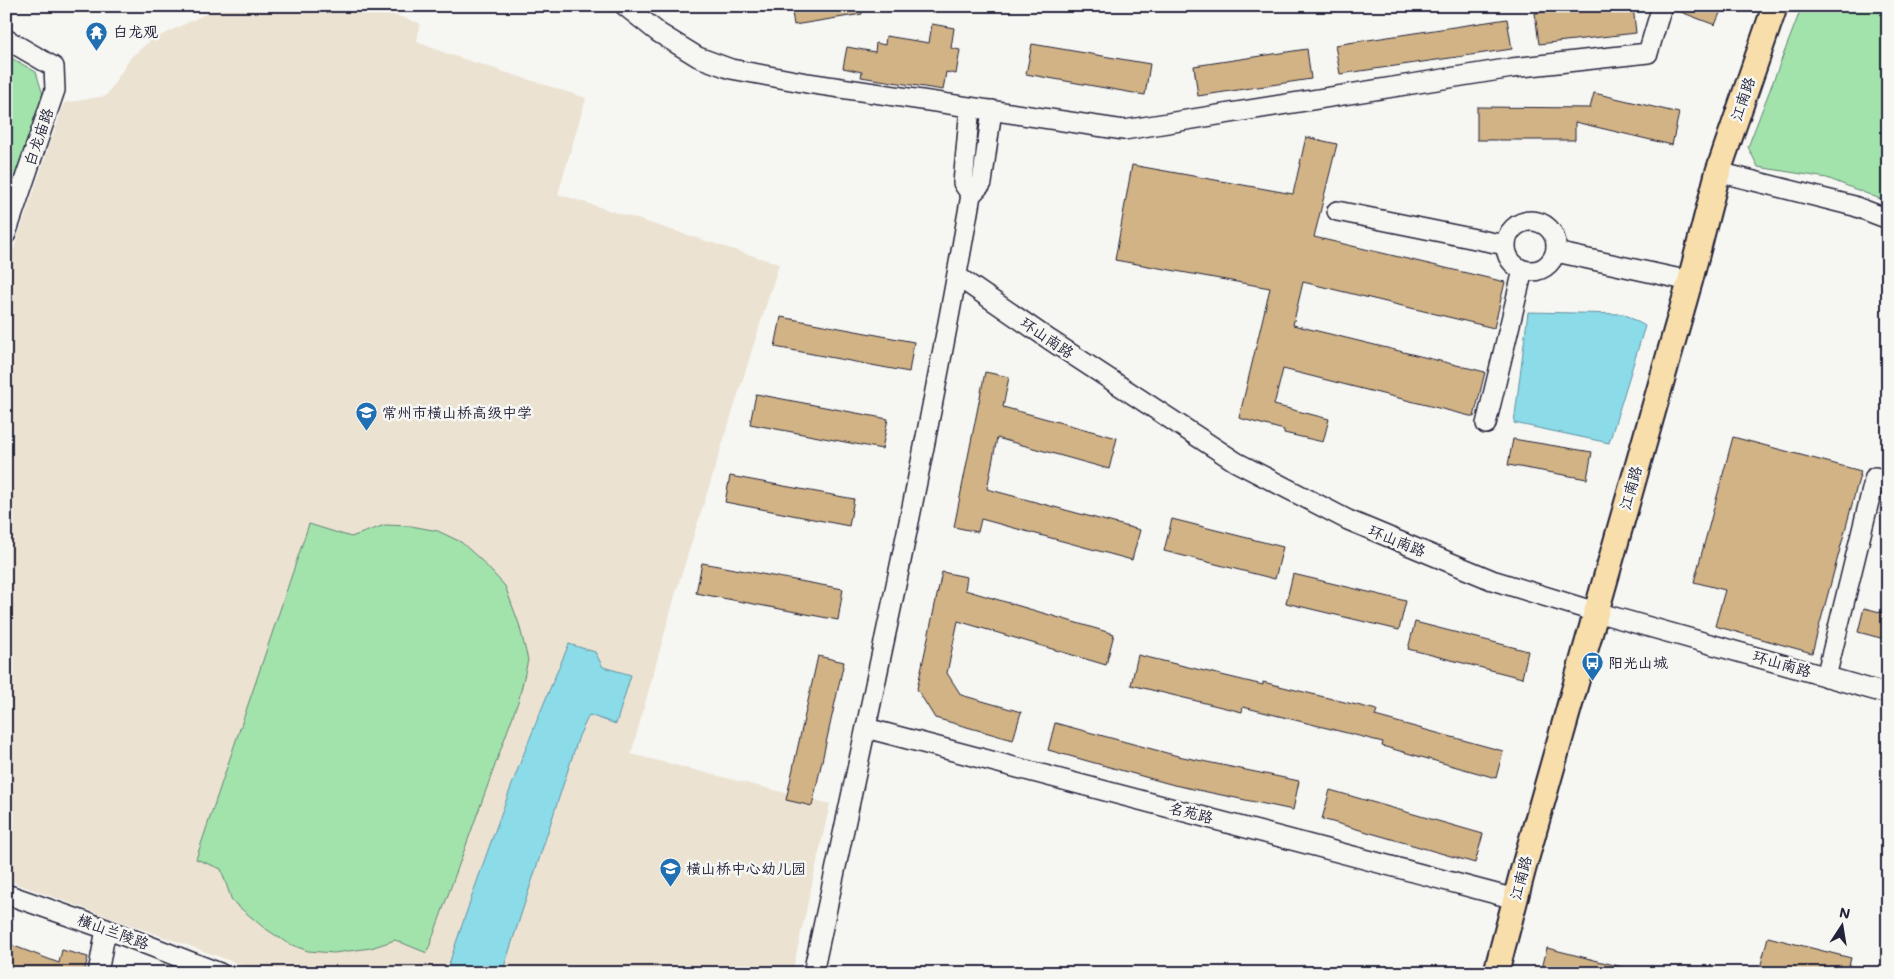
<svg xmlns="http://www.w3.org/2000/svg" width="1894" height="979" viewBox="0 0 1894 979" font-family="Mali,'LXGW WenKai TC',sans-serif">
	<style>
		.built { fill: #ebe2d1 }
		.green { fill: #a2e3ac; stroke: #628274 }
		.water { fill: #8bdbe8; stroke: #6191a3 }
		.building { fill: #d1b385; stroke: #22223b }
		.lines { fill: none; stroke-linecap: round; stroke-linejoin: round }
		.minor-casing { stroke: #22223b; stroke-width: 22 }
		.major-casing { stroke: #22223b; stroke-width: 28 }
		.minor { stroke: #f6f6f2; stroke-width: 19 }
		.major { stroke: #f8deab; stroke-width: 24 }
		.labels { text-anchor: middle; stroke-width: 5; stroke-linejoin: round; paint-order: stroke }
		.poi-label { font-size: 15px; fill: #22223b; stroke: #f6f6f2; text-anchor: start }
		.street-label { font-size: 15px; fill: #22223b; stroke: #f6f6f2 }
	</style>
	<rect width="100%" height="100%" fill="#f6f6f2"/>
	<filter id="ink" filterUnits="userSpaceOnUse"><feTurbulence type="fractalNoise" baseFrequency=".02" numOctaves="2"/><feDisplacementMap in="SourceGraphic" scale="10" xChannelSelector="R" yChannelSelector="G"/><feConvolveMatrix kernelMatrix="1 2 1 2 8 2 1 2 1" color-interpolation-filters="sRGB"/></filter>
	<g filter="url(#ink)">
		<path class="built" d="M 222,6 L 343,6 L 371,8 L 420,23 L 417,42 L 448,54 L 586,98 L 558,194 L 779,264 L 676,592 L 631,754 L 830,804 L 792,973 L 502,973 L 579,736 L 536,720 L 472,895 L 446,973 L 264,973 L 6,880 L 6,272 L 64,103 L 106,96 L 131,57 L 150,41 Z"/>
		<path class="green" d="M 1802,6 L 1888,6 L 1888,202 L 1827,178 L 1758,167 L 1748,147 Z
			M 6,55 L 36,72 L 44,98 L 6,205 Z
			M 309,524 L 351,537 L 385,525 L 411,526 L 438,531 L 461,542 L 481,560 L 505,586 L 519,624 L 528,660 L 519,699 L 427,953 L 395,940 L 371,948 L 334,953 L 308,951 L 287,943 L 263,927 L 232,901 L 221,869 L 196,859 Z"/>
		<path class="water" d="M 1528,312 L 1624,314 L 1645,326 L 1609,443 L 1514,423 Z
			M 569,644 L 595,652 L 603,667 L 631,675 L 616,724 L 589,715 L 579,736 L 502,973 L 446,973 C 483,861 522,751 569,644 Z"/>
		<path class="building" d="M 791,6 L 861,6 L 862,14 L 794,25 Z
			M 1597,6 L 1633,6 L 1636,33 L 1539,44 L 1535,13 Z
			M 1673,6 L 1723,6 L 1715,25 L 1673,9 Z
			M 1507,19 L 1512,49 L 1340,74 L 1335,45 Z
			M 932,24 L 954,28 L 951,48 L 960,50 L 956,74 L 946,72 L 943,90 L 861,77 L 862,72 L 843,68 L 847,47 L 875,52 L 876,43 L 885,45 L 886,36 L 929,43 Z
			M 1032,44 L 1150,64 L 1145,95 L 1026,74 Z
			M 1307,49 L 1311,79 L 1198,96 L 1194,66 Z
			M 1594,93 L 1679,113 L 1672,145 L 1575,122 L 1575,140 L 1477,140 L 1477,107 L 1590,108 Z
			M 1306,137 L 1337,144 L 1314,237 L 1505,282 L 1494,328 L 1303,282 L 1293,325 L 1485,372 L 1474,417 L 1283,369 L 1274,405 L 1329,419 L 1323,442 L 1284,433 L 1284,430 L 1239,418 L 1270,288 L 1115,260 L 1132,165 L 1293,194 Z
			M 781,317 L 914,342 L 909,372 L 775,347 Z
			M 985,372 L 1009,377 L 1003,407 L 1117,438 L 1109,469 L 997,438 L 987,489 L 1140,530 L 1132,560 L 981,519 L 978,532 L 954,527 Z
			M 756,394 L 888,419 L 882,449 L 750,424 Z
			M 1733,437 L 1861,471 L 1812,653 L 1715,626 L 1725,590 L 1694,582 Z
			M 1513,439 L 1592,452 L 1587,479 L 1508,465 Z
			M 730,476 L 854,499 L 849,526 L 725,502 Z
			M 1172,519 L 1283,547 L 1275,579 L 1164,551 Z
			M 702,563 L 843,589 L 838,620 L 696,593 Z
			M 942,572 L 967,577 L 965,590 L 1114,634 L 1106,665 L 958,621 L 947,673 L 961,695 L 1021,712 L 1013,740 L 935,718 L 917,689 Z
			M 1293,574 L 1406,601 L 1399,630 L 1286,603 Z
			M 1864,608 L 1888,614 L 1888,640 L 1858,632 Z
			M 1415,622 L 1528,651 L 1522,678 L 1408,649 Z
			M 1138,655 L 1263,685 L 1263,682 L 1377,710 L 1375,716 L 1503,751 L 1496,778 L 1382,746 L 1383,742 L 1243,707 L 1242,712 L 1131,685 Z
			M 818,656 L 844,662 L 812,806 L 786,800 Z
			M 1055,723 L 1178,756 L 1299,781 L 1293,810 L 1174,785 L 1048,750 Z
			M 1330,790 L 1483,834 L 1475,863 L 1322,819 Z
			M 1768,937 L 1851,958 L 1847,973 L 1777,973 L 1760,968 Z
			M 6,943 L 59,963 L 62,950 L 88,957 L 84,973 L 15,973 L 6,969 Z
			M 1547,948 L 1626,968 L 1626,973 L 1541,973 Z"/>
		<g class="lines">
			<defs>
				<path id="minor" d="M 625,6 L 659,33 L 698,57 L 731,69 L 807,83 L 1124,130 L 1512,68 L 1648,53 L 1662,6
					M 6,39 L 54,67 L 55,90 L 6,234
					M 970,107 L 963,183 L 971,195 L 982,183 L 992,110
					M 1718,172 L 1854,206 L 1888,219
					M 1337,211 L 1505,245
					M1506 246a25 25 0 1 1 50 0a25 25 0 1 1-50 0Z
					M 1556,252 L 1690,281
					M 957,276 L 1050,340 L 1236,462 L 1348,520 L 1492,580 L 1596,612 L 1888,694
					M 1486,424 L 1523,270
					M 1826,677 L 1875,477
					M 866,728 C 1082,787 1299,841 1515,899
					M 6,894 L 106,929 L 220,973
					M 98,973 L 106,929
					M 813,973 C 869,714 926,455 971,195"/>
				<path id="major" d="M 1496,973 L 1523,870 L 1690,281 L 1718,172 L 1775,6"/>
			</defs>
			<use href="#minor" class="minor-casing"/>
			<use href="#major" class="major-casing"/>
			<use href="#minor" class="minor"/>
			<use href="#major" class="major"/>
		</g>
	</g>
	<defs>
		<symbol id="temple-pin" viewBox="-11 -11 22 30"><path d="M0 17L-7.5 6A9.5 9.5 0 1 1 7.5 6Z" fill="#1f6fb2" stroke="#f6f6f2"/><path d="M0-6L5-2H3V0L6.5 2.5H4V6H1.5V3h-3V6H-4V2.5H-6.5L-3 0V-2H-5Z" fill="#fff"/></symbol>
		<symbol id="school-pin" viewBox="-11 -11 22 30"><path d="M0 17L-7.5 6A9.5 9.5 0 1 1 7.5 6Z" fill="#1f6fb2" stroke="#f6f6f2"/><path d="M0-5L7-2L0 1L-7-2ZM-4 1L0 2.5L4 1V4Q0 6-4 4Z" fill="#fff"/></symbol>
		<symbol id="bus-pin" viewBox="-11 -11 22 30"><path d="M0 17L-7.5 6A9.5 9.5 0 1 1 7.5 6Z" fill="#1f6fb2" stroke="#f6f6f2"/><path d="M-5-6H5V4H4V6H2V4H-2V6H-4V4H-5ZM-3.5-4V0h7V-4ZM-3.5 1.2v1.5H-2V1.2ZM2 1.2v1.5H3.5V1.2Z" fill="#fff"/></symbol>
	</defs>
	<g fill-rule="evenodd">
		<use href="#temple-pin" x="84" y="20" width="25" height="34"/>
		<use href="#school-pin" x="354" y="400" width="25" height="34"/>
		<use href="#bus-pin" x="1580" y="650" width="25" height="34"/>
		<use href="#school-pin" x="658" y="856" width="25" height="34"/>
	</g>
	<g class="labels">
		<g class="poi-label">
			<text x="113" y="37">白龙观</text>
			<text x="382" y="418">常州市横山桥高级中学</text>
			<text x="1608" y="668">阳光山城</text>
			<text x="686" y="874">横山桥中心幼儿园</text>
		</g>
		<g class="street-label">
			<text transform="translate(1743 99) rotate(-71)" y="5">江南路</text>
			<text transform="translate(39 137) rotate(-71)" y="5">白龙庙路</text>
			<text transform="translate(1047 338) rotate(34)" y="5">环山南路</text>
			<text transform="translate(1631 488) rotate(-74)" y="5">江南路</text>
			<text transform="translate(1397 541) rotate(22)" y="5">环山南路</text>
			<text transform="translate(1782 664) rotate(16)" y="5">环山南路</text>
			<text transform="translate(1191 813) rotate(14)" y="5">名苑路</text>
			<text transform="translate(1521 878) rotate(-75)" y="5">江南路</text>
			<text transform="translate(113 932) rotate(20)" y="5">横山兰陵路</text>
		</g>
	</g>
	<rect width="1894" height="979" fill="none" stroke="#f6f6f2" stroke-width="25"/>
	<rect x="12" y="12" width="1869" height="954" fill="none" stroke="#22223b" stroke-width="2" filter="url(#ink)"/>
	<g transform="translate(1842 926) rotate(12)" stroke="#f6f6f2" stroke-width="4" paint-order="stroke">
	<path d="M0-4L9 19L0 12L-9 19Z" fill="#22223b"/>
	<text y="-8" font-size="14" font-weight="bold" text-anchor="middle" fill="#22223b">N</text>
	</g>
</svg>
